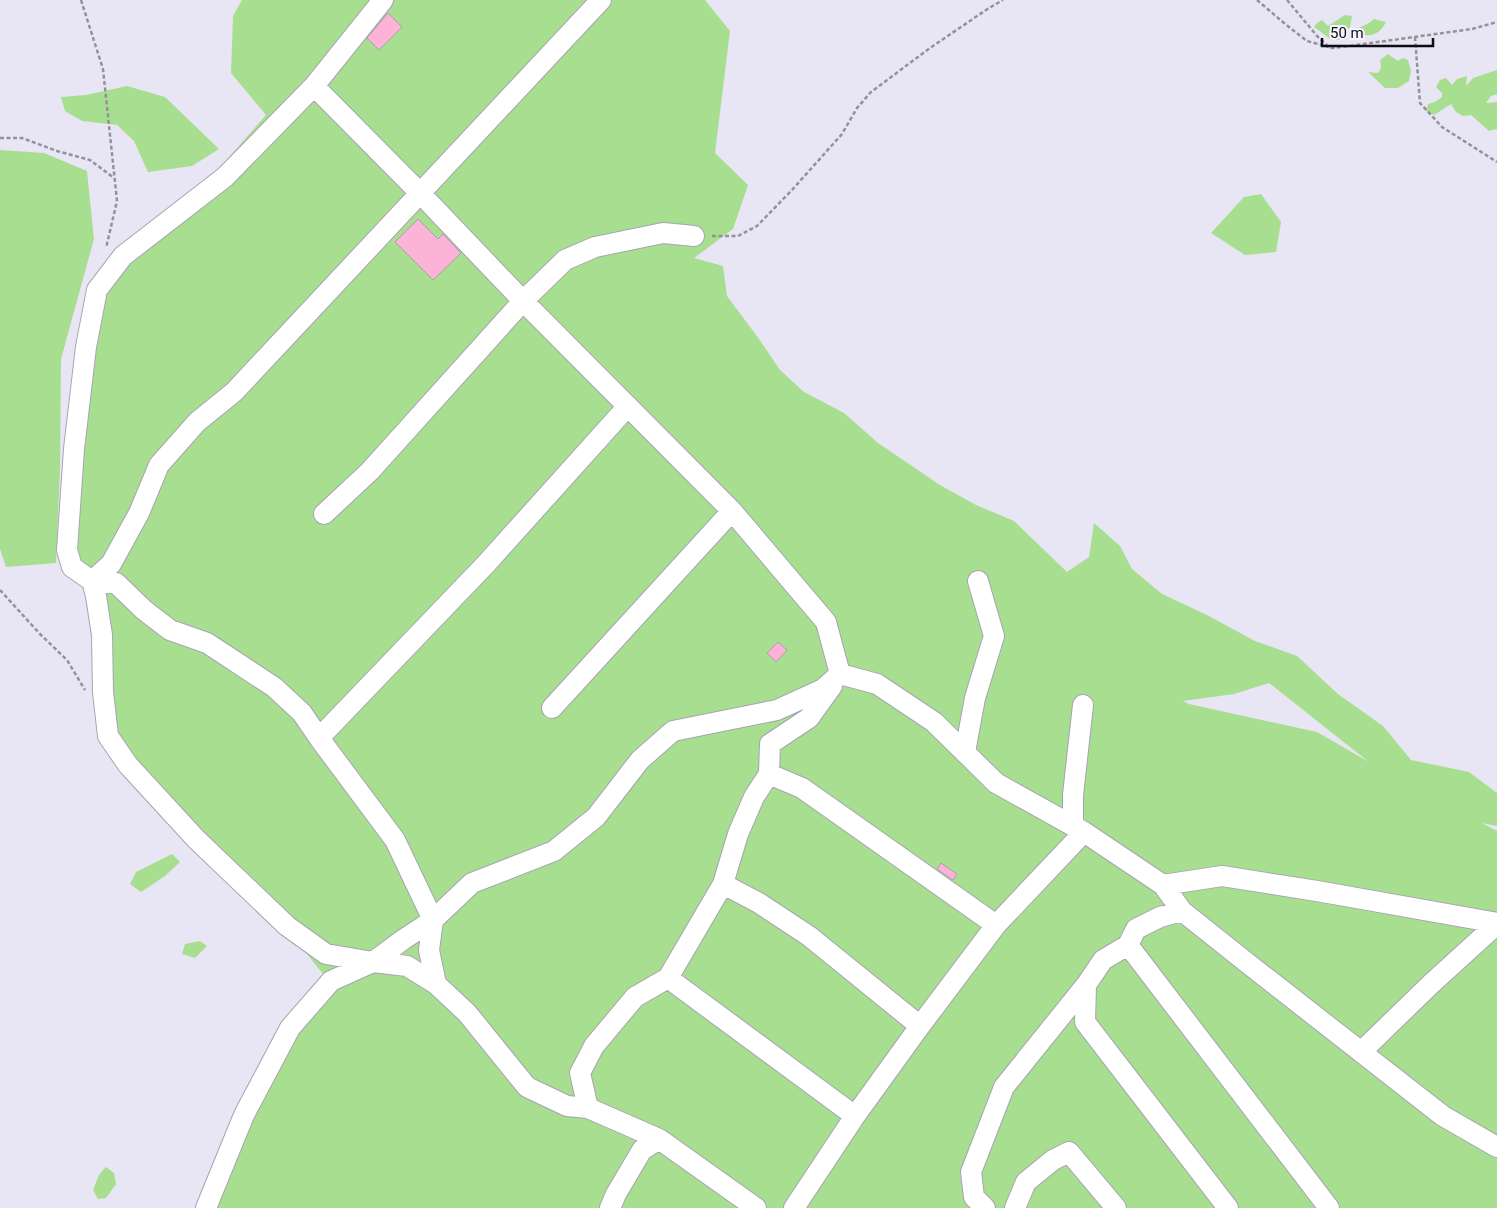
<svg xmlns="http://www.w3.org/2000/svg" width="1497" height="1208" viewBox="0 0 1497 1208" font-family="Roboto,sans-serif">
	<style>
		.green { fill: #a8de8f; fill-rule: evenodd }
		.building { fill: #fdb2d7; stroke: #ae9fa6 }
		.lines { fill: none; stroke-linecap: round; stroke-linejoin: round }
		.minor-casing { stroke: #a7a4b2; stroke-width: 22 }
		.path { stroke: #94919c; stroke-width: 2.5; stroke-dasharray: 4 2.5; stroke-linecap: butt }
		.minor { stroke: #fff; stroke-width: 20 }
	</style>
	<rect width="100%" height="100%" fill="#e8e5f4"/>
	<path class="green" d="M 242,0 L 705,0 L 730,31 L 715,153 L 748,185 L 733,229 L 694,258 L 723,266 L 727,296 L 759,339 L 780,370 L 804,392 L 844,413 L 878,443 L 940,485 L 976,505 L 1014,521 L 1067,572 L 1089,557 L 1094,523 L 1120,546 L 1132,569 L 1162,594 L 1207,615 L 1255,641 L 1297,656 L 1338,694 L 1383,726 L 1411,760 L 1469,772 L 1497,793 L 1497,826 L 1482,823 L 1497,831 L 1497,1208 L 200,1208 L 296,1007 L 323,974 L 287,929 L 102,739 L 92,592 L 68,568 L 89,287 L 209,180 L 266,115 L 231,73 L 233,16 ZM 1269,683 L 1369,762 L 1317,732 L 1189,704 L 1183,701 L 1234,694 Z
		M 1345,15 L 1352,16 L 1350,27 L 1339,40 L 1329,38 L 1314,27 L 1317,23 L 1322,20 L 1328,26 Z
		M 1374,19 L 1386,22 C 1379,36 1368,38 1354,32 C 1360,26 1368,25 1374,19 Z
		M 1388,54 L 1398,61 L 1403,58 L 1408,60 L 1411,71 L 1409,81 L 1398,88 L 1385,88 L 1368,72 L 1378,73 L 1381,68 L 1380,60 Z
		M 1497,70 L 1497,94 L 1491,96 L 1486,103 L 1497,102 L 1497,129 L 1489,131 L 1471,115 L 1463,116 L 1456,112 L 1451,104 L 1434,115 L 1426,111 L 1428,104 L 1435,102 L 1442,97 L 1442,93 L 1436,87 L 1440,80 L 1446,78 L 1452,85 L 1457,79 L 1467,76 L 1466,86 L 1473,78 Z
		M 127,86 L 165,97 L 219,149 L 192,166 L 148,172 L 134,141 L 117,125 L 82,121 L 65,111 L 61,97 L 86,95 Z
		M 0,150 L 44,153 L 87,171 L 94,239 L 61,359 L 60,469 L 56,563 L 6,567 L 0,549 Z
		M 1261,194 L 1281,222 L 1276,252 L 1245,255 L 1211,233 L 1244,197 Z
		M 172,854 L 180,862 L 165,876 L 141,892 L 130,884 L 136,872 Z
		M 200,941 L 207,946 L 195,958 L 182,954 L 185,944 Z
		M 106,1167 L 114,1173 L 116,1184 L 106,1198 L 98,1199 L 93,1190 L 99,1175 Z"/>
	<path class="building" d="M 388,13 L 402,27 L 379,50 L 367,38 Z
		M 418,219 L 438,239 L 443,234 L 461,253 L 433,280 L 395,242 Z
		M 778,642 L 787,650 L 776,662 L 767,653 Z
		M 941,863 L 957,874 L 953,880 L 937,869 Z"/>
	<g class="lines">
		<defs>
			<path id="minor" d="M 383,0 L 314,86 L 225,177 L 123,256 L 97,290 L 86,347 L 74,449 L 67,550 L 72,567 L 92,581 L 111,564 L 139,513 L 159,465 L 197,422 L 234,392 L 601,0
				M 314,86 L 420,193 L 523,301 L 732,511 L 826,622 L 840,674 L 877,684 L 934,722 L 996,783 L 1084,832 L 1163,885 L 1182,911 L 1246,962 L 1443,1116 L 1497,1147
				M 628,406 L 486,564 L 319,738 L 395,840 L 433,920 L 472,883 L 554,851 L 596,817 L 640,760 L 673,731 L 777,710 L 823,689 L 840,674
				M 324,514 L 370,471 L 523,301 L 565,260 L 595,247 L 663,233 L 694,236
				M 552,708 L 732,511
				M 319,738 L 302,713 L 274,687 L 207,643 L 170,630 L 144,610 L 116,583 L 92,581 L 96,596 L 102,635 L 103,692 L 108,736 L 128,765 L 196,839 L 287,926 L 326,954 L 373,962 L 404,939 L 433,920 L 429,950 L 436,984
				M 965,752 L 975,698 L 994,636 L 978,581
				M 769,774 L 770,744 L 809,718 L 832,686
				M 1073,825 L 1073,795 L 1083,705
				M 723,884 L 738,834 L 754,797 L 769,774 L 802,788 L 996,925
				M 1163,885 L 1222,876 L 1317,891 L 1497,923
				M 1182,911 L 1160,917 L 1136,929 L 1128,945 L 1103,960 L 1086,985 L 1085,1022 L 1228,1208
				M 1128,945 L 1329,1208
				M 668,978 L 723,884 L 759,903 L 809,936 L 920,1026
				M 1361,1052 L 1431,984 L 1497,924
				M 588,1108 L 580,1073 L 594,1046 L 635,997 L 668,978 L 855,1116
				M 206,1208 L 244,1115 L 290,1028 L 331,981 L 373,962 L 407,966 L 436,984 L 467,1013 L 527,1087 L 567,1106 L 588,1108 L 659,1139 L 756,1208
				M 610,1208 L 616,1194 L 642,1150 L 659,1139
				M 794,1208 L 855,1116 L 920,1026 L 996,925 L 1084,832
				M 985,1208 L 974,1197 L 971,1172 L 1004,1087 L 1086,985
				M 1015,1208 L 1026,1182 L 1053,1160 L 1069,1152 L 1116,1208"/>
		</defs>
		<use href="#minor" class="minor-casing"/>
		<path class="path" d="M 81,0 L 103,69 L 117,201 L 106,248
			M 1257,0 L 1284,23 L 1307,41 L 1329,47
			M 1287,0 L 1318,37 L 1330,48 L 1342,47 L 1472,29 L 1497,22
			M 1415,37 L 1420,103 L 1442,127 L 1497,162
			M 0,138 L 22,138 L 57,151 L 90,160 L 114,178
			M 712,236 L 738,236 L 757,226 L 792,190 L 842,134 L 857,108 L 871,92 L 930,48 L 989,8 L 1003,0
			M 0,590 L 40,634 L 67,660 L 85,690"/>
		<use href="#minor" class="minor"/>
	</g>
	<path d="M1322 38v8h111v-8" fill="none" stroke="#0e0d11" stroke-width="2.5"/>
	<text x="1330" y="38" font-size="15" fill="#0e0d11" stroke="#f5f3ff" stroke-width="4" paint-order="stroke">50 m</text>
</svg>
